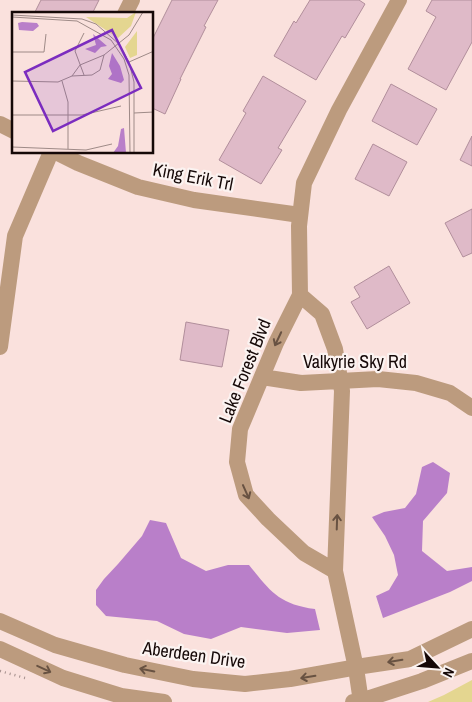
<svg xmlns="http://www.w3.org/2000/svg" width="472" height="702" viewBox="0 0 472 702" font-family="'Archivo Narrow',sans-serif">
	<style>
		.green { fill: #e4d690 }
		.water { fill: #b97fc9 }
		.building { fill: #dfbac8; stroke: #b18e9b }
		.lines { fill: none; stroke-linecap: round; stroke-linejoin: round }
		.path { stroke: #a18c89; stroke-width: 2.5; stroke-dasharray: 1 4; stroke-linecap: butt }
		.minor { stroke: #bc9b7e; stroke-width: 16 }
		.oneway { stroke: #685242 }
		.labels { text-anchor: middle; stroke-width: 4.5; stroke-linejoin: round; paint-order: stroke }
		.street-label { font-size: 18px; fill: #150807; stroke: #fbf3f1 }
		.inset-road { fill: none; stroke: #9e8a87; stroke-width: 1 }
		.view { fill: #7b2cbf; fill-opacity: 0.15; stroke: #7b2cbf; stroke-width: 2.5 }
		.inset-edge { fill: none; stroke: #150807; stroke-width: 2.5 }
	</style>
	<rect width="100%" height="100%" fill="#fae1dd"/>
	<path class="green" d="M 472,680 L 472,702 L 428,702 L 444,695 Z"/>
	<path class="water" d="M 433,462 L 450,473 L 447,493 L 423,521 L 422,551 L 447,571 L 472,567 L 472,581 L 450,592 L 383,618 L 376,596 L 389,590 L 398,575 L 394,555 L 385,536 L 372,517 L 384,512 L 405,508 L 416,494 L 422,467 Z
		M 150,520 L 166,523 L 181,558 L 206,571 L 228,565 L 249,565 C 271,592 279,604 315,609 L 320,630 L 287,633 L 241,627 L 211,639 L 184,634 L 157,621 L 106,616 L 96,605 L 96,590 L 104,579 L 118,564 L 142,536 Z"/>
	<path class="building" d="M 41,0 L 99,0 L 92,14 L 34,14 Z
		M 172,0 L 218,0 L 204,26 L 206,27 L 180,79 L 181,79 L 165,114 L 152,108 L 152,40 Z
		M 310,0 L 359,0 L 365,4 L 345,38 L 342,36 L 316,80 L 274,56 L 294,21 L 296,23 Z
		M 432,0 L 472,0 L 472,42 L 446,90 L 408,69 L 436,17 L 426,11 Z
		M 263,76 L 306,101 L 278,148 L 282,150 L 261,184 L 219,160 L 246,113 L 243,111 Z
		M 391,84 L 437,109 L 417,145 L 372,121 Z
		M 472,136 L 472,166 L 460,160 Z
		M 373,144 L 407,162 L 389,196 L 355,179 Z
		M 472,209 L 472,253 L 463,257 L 445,223 Z
		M 389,266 L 410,303 L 367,329 L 351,302 L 360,297 L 354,287 Z
		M 186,322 L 229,330 L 222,367 L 180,360 Z"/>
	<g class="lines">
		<path class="path" d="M 0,671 L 25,678"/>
		<path class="minor" d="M 125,14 L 132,0
			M 0,124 L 14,131
			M 56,152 L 78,163 L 138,187 L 194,200 L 300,215
			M 300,295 L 322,314 L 335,349 L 342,391 L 335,571 L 356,668 L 361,702
			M 0,347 L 15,236 L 51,152
			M 262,377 L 301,383 L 378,379 L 416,383 L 450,393 L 472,408
			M 335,571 L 304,553 L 268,519 L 246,495 L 237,462 L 240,429 L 276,343 L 300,295 L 299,226 L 304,183 L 339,110 L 399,0
			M 0,621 L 55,645 L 125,665 L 193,679 L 245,684 L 290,679 L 363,666 L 410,659 L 472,629
			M 0,649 L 63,678 L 121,696 L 164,702
			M 353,702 L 360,701 L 422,681 L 472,661"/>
	</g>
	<defs><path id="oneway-shaft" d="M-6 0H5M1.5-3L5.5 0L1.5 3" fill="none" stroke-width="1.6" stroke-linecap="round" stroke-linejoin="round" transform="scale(1.25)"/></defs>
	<g class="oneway">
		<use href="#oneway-shaft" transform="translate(278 339) rotate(115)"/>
		<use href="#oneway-shaft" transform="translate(246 492) rotate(66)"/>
		<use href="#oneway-shaft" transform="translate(337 522) rotate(-88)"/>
		<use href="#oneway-shaft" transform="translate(395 661) rotate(171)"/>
		<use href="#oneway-shaft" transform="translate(44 669) rotate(25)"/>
		<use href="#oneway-shaft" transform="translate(147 670) rotate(-169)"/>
		<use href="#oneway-shaft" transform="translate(308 677) rotate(171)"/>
	</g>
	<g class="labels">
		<g class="street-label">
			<text transform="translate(193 177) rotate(11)" y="6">King Erik Trl</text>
			<text x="355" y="368">Valkyrie Sky Rd</text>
			<text transform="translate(245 371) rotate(-68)" y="6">Lake Forest Blvd</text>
			<text transform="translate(194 655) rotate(8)" y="6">Aberdeen Drive</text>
		</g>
	</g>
	<g transform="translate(12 12)">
		<rect width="141" height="141" fill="#fae1dd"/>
		<path d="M 124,0 L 119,14 L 106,26 L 74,5 L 115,6 ZM 125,19 L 125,43 L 118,46 L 113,35 Z" fill="#e4d690"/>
		<path d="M 10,10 L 25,11 L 27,14 L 21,19 L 7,18 L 6,11 ZM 81,22 L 95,34 L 89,35 L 83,41 L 73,37 L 84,33 ZM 100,41 L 108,54 L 112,68 L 109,71 L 96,67 L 100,62 L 97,54 ZM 112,116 L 114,141 L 101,141 L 106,134 L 109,117 Z" fill="#b97fc9"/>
		<path class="inset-road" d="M 0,3 L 70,7 L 84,12 L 107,32 L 117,50 L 122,70 L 122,141M 0,5 L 65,9 L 99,28 L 112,47 L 117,63 L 118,141M 72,21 L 63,39 L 72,63M 0,40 L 32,40 L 34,22M 117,50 L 142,39M 60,64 L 68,53 L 92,43 L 117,23 L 131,0M 0,69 L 46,70 L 60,64 L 80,63 L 88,58 L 92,43M 50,69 L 56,90 L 56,137M 122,101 L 142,100M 0,103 L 70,103 L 109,94M 0,135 L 74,138 L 100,132"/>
		<path class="view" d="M 100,18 L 129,76 L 41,119 L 13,60 Z"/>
		<rect width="141" height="141" class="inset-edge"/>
	</g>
	<g transform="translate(437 667) rotate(116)" stroke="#fbf3f1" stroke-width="4" paint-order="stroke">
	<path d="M0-4L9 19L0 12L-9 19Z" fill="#150807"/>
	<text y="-8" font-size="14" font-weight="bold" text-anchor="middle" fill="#150807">N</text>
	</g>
</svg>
